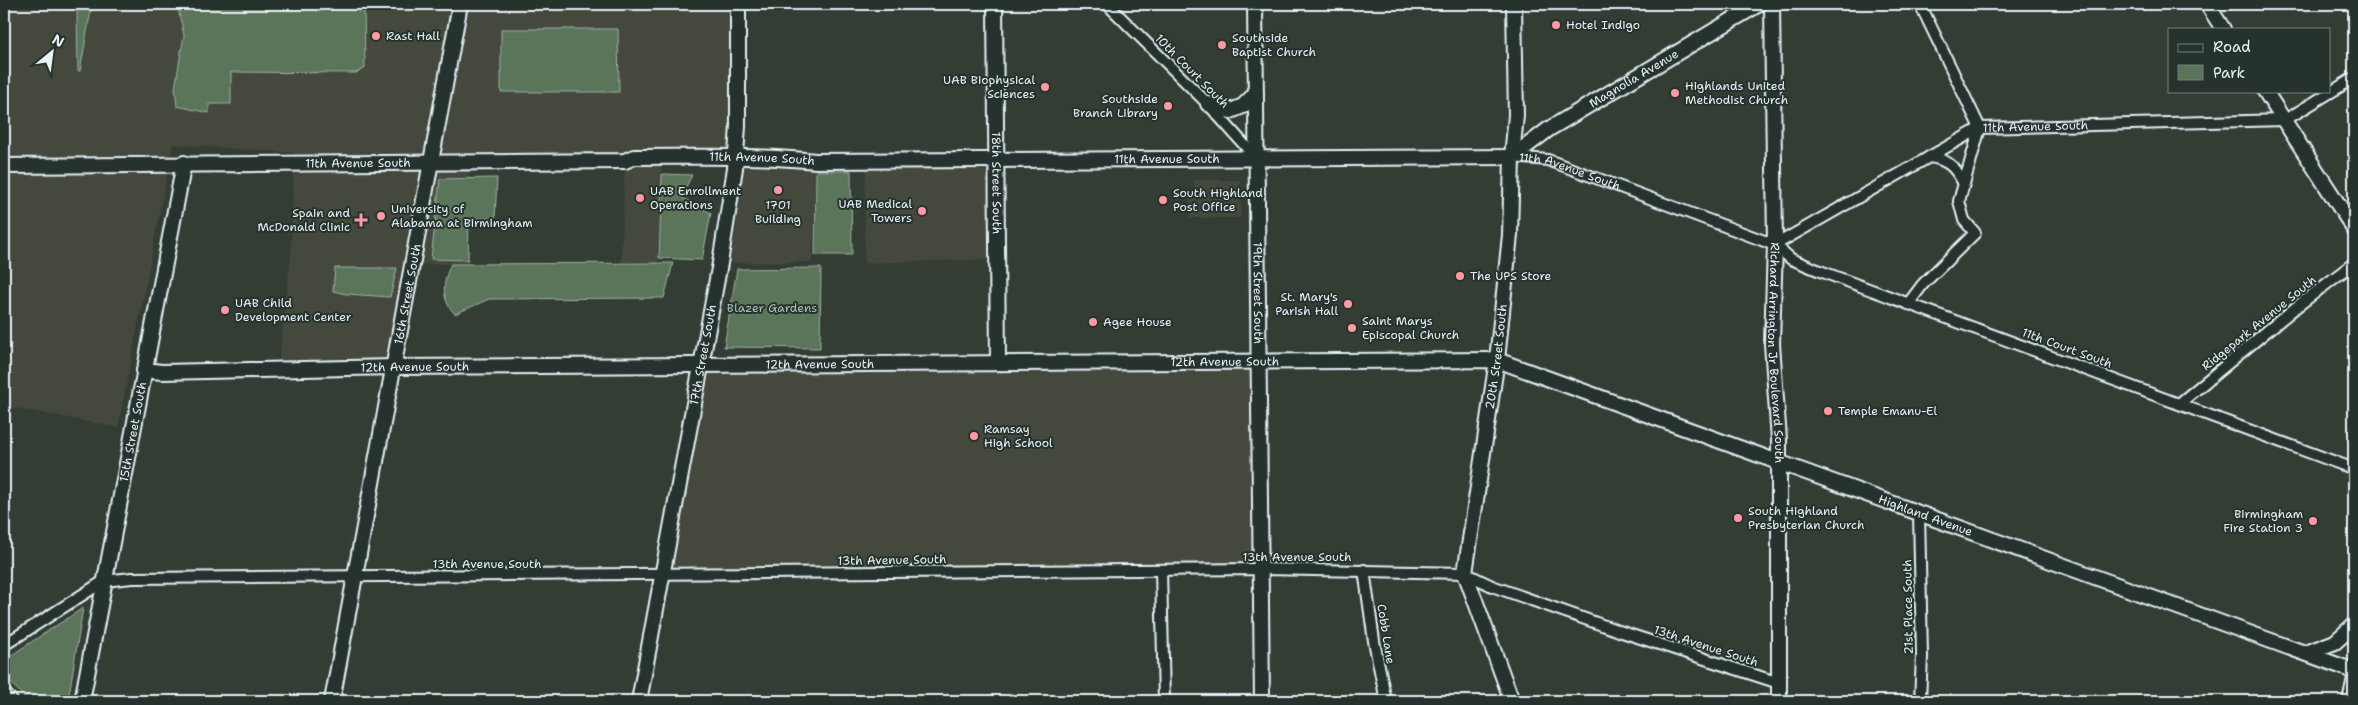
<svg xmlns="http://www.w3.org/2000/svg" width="2358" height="705" viewBox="0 0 2358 705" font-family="'Shantell Sans',sans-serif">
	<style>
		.built { fill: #44493d }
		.green { fill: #5a745a; stroke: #a1b2a9 }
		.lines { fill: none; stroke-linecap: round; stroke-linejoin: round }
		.street-casing { stroke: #e8f1f8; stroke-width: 14 }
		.secondary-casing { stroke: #e8f1f8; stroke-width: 18 }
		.street { stroke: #26332d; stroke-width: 10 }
		.secondary { stroke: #26332d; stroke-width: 14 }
		.poi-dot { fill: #ff9aa2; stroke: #26332d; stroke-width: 2 }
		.labels { text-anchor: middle; stroke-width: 4; stroke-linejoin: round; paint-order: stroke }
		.poi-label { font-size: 12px; fill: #e8f1f8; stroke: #26332d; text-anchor: start }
		.street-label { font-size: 12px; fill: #e8f1f8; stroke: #26332d }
		.park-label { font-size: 12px; fill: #afbfb9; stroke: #26332d }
	</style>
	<rect width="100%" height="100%" fill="#343d34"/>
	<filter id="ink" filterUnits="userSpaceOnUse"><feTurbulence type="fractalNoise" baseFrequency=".02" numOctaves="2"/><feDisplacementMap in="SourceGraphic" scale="10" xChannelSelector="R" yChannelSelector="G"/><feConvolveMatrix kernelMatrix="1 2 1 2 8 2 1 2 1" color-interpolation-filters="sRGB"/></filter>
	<g filter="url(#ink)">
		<path class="built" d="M 4,4 L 743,4 L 736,157 L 996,159 L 998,259 L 864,263 L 866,160 L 816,161 L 812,262 L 720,263 L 735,163 L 661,161 L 658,263 L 621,263 L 625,161 L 469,162 L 467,264 L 414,264 L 394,367 L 278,369 L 291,255 L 294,153 L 173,144 L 118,427 L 4,406 L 4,368 L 6,352 L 4,351 Z
			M 1194,180 L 1240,180 L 1241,218 L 1190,218 L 1190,195 L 1194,191 Z
			M 1258,361 L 1261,569 L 662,575 L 701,366 Z"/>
		<path class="green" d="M 70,4 L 92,4 L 80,71 L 78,71 L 77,9 L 70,9 Z
			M 177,4 L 364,4 L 365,68 L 356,73 L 231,72 L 231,104 L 209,104 L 209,113 L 177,106 L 175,88 L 184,35 Z
			M 501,29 L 618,29 L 619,92 L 501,92 Z
			M 816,171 L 851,171 L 852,255 L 815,255 Z
			M 662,174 L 692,175 L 681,197 L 711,213 L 702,260 L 659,258 Z
			M 497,178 L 495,219 L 469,219 L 468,260 L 431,259 L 440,179 Z
			M 673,263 L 664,298 L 489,299 L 455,314 C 440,299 443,281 451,264 Z
			M 335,268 L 397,268 L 390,297 L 346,294 L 333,291 Z
			M 821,268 L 820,348 L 724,347 L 737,269 Z
			M 83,608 L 68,701 L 28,701 L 4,676 L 4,660 Z"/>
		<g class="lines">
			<defs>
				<g id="street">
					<path d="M 1107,4 L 1208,104 L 1256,158"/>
					<path d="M 1920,4 L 1980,128"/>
					<path id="s1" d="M 1512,157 L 1548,160 L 1775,245 L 1980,128 L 2285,120 L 2354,78"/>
					<path d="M 1929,157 C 1947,159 1955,167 1963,182"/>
					<path d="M 1775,245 L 1791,259 L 1820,271 L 2354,469"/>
					<path d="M 1908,304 L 1923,284 L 1975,233 L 1964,220 L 1959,201 L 1980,128"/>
					<path d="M 2180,403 L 2295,308 L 2354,263"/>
					<path d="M 1919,513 L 1922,656 L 1920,701"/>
					<path d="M 1161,570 L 1164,701"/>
					<path d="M 1364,570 L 1374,641 L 1386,701"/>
					<path d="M 4,645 L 104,581 L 132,578 L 1261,569 L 1465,573 L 1492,586 L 1619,631 L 1779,683"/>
					<path d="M 2348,701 L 2354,673"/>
				</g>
				<g id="secondary">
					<path id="s2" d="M 995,4 L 998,362"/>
					<path id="s3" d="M 1255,4 L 1262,701"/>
					<path id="s4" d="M 1772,4 L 1775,245 L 1772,344 L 1779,440 L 1779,701"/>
					<path d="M 2207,4 L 2223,29"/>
					<path d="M 2265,91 L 2354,229"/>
					<path d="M 1208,104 L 1231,111 L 1243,106 L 1256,93"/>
					<path id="s5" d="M 1512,157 L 1549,129 L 1759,4"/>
					<path id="s6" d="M 4,166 L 625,161 L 634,157 C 695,157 756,155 816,161 L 1512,157"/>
					<path id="s7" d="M 144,370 L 162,372 L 394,367 L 1497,360 L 2354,671"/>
					<path d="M 2306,653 L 2335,642 L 2354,625"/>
					<path d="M 4,695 L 10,701"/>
					<path id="s8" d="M 82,701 L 184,163"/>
					<path id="s9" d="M 332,701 C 375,469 419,237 460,4"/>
					<path id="s10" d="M 639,701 L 720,263 L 735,168 L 738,126 L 738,4"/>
					<path id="s11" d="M 1512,701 L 1465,573 L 1497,360 L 1510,235 L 1512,157 L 1516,115 L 1514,4"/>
				</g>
			</defs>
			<use href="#street" class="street-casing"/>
			<use href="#secondary" class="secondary-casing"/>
			<use href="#street" class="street"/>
			<use href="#secondary" class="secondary"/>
		</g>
	</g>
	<g class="poi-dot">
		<circle cx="1556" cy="25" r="5"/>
		<circle cx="376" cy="36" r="5"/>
		<circle cx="1222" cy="45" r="5"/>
		<circle cx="1045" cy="87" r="5"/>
		<circle cx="1675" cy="93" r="5"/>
		<circle cx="1168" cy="106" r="5"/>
		<circle cx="778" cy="190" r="5"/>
		<circle cx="640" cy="198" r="5"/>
		<circle cx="1163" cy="200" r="5"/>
		<circle cx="922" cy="211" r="5"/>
		<circle cx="381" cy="216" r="5"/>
		<path d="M358.5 212.5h5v5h5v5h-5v5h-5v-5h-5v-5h5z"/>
		<circle cx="1460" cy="276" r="5"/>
		<circle cx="1348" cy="304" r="5"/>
		<circle cx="225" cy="310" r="5"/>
		<circle cx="1093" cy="322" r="5"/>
		<circle cx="1352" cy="328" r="5"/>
		<circle cx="1828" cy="411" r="5"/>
		<circle cx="974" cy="436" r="5"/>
		<circle cx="1738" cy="518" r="5"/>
		<circle cx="2313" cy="521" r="5"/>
	</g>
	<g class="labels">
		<g class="poi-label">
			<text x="1566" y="29">Hotel Indigo</text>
			<text x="386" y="40">Rast Hall</text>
			<text x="1232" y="42">Southside<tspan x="1232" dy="14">Baptist Church</tspan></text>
			<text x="1035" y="84" text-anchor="end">UAB Biophysical<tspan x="1035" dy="14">Sciences</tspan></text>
			<text x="1685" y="90">Highlands United<tspan x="1685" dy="14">Methodist Church</tspan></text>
			<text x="1158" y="103" text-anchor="end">Southside<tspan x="1158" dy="14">Branch Library</tspan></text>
			<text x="650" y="195">UAB Enrollment<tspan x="650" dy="14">Operations</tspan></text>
			<text x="1173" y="197">South Highland<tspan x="1173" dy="14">Post Office</tspan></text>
			<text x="912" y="208" text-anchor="end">UAB Medical<tspan x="912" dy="14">Towers</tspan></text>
			<text x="778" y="209" text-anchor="middle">1701<tspan x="778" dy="14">Building</tspan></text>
			<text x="391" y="213">University of<tspan x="391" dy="14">Alabama at Birmingham</tspan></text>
			<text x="350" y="217" text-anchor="end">Spain and<tspan x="350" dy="14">McDonald Clinic</tspan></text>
			<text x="1470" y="280">The UPS Store</text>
			<text x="1338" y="301" text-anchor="end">St. Mary's<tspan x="1338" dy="14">Parish Hall</tspan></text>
			<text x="235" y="307">UAB Child<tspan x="235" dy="14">Development Center</tspan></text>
			<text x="1362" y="325">Saint Marys<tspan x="1362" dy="14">Episcopal Church</tspan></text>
			<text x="1103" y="326">Agee House</text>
			<text x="1838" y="415">Temple Emanu-El</text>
			<text x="984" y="433">Ramsay<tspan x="984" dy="14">High School</tspan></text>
			<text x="1748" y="515">South Highland<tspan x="1748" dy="14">Presbyterian Church</tspan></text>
			<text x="2303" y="518" text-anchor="end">Birmingham<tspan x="2303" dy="14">Fire Station 3</tspan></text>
		</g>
		<g class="street-label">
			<text transform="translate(1192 71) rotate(45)" y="4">10th Court South</text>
			<text dy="4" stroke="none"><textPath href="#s5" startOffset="145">Magnolia Avenue</textPath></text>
			<text dy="4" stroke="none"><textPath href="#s1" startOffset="570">11th Avenue South</textPath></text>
			<text dy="4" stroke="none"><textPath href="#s6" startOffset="759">11th Avenue South</textPath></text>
			<text dy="4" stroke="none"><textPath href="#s6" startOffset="1164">11th Avenue South</textPath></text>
			<text dy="4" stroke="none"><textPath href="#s6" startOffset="354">11th Avenue South</textPath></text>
			<text dy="4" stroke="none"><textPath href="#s1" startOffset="60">11th Avenue South</textPath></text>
			<text dy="4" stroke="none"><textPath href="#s2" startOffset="179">18th Street South</textPath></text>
			<text dy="4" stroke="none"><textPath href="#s3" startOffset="289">19th Street South</textPath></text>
			<text dy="4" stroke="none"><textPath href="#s9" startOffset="414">16th Street South</textPath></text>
			<text transform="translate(2259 323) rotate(-39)" y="4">Ridgepark Avenue South</text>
			<text transform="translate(2067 348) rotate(20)" y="4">11th Court South</text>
			<text dy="4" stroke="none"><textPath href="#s4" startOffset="349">Richard Arrington Jr Boulevard South</textPath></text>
			<text dy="4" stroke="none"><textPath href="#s10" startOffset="352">17th Street South</textPath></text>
			<text dy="4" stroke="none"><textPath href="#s11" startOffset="355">20th Street South</textPath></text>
			<text dy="4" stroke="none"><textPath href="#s7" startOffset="1081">12th Avenue South</textPath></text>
			<text dy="4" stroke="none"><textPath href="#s7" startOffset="676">12th Avenue South</textPath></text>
			<text dy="4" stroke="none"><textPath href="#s7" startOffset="271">12th Avenue South</textPath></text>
			<text dy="4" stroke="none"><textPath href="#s8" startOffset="274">15th Street South</textPath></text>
			<text dy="4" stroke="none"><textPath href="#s7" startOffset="1809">Highland Avenue</textPath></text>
			<text x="1297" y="561">13th Avenue South</text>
			<text transform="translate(892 560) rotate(-1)" y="4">13th Avenue South</text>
			<text x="487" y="568">13th Avenue South</text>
			<text transform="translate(1908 607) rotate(-91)" y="4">21st Place South</text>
			<text transform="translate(1386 634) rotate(81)" y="4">Cobb Lane</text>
			<text transform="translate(1706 646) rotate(18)" y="4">13th Avenue South</text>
		</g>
		<g class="park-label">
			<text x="772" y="312">Blazer Gardens</text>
		</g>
	</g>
	<rect width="2358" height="705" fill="none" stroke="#26332d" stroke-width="20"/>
	<rect x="10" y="10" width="2338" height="685" fill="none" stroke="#e8f1f8" stroke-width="2" filter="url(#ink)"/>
	<rect x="2168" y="28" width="162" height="65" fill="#26332d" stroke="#747f7e"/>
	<rect x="2178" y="44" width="25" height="8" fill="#26332d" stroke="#747f7e"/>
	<text x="2213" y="52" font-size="15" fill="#e8f1f8">Road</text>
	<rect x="2178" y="65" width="25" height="15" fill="#5a745a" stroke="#747f7e"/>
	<text x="2213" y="78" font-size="15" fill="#e8f1f8">Park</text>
	<g transform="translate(52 52) rotate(29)" stroke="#26332d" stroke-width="4" paint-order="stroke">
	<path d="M0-4L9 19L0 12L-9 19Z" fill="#e8f1f8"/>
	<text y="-8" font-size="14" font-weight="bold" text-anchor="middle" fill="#e8f1f8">N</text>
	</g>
</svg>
